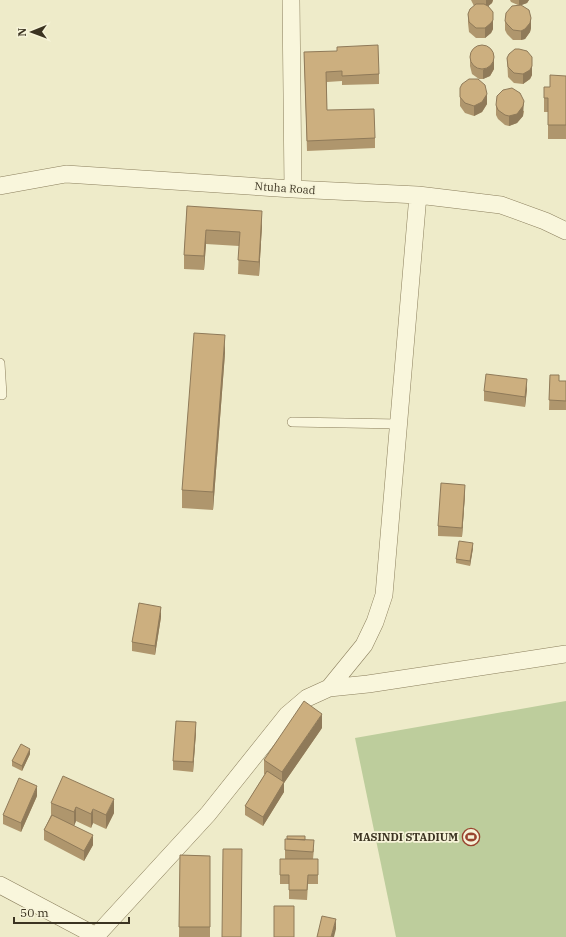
<svg xmlns="http://www.w3.org/2000/svg" width="566" height="937" viewBox="0 0 566 937" font-family="'IBM Plex Serif',serif">
	<style>
		.green { fill: #bdcd9c }
		.lines { fill: none; stroke-linecap: round; stroke-linejoin: round }
		.lane-casing { stroke: #8b7f5d; stroke-width: 10 }
		.street-casing { stroke: #8b7f5d; stroke-width: 18 }
		.lane { stroke: #f9f6dc; stroke-width: 9 }
		.street { stroke: #f9f6dc; stroke-width: 17 }
		.wall { fill: #af966d }
		.shaded-wall { fill: #8f7a59 }
		.building { fill: #ccaf7f; stroke: #8f7a59 }
		.labels { text-anchor: middle; stroke-width: 3.5; stroke-linejoin: round; paint-order: stroke }
		.street-label { font-size: 11px; fill: #3b3321; stroke: #f6f3d8 }
		.poi-label { font-size: 11px; font-weight: bold; fill: #3b3321; stroke: #f6f3d8; text-anchor: end }
	</style>
	<rect width="100%" height="100%" fill="#eeebc9"/>
	<path class="green" d="M 566,701 L 566,937 L 396,937 L 355,738 Z"/>
	<g class="lines">
		<defs>
			<path id="lane" d="M 0,363 L 2,395
				M 292,422 L 399,424"/>
			<path id="street" d="M 291,0 L 293,189
				M 0,186 L 66,174 L 293,189 L 418,195 L 501,205 L 545,221 L 566,231
				M 329,688 L 364,645 L 375,622 L 384,595 L 418,195
				M 0,885 L 98,937
				M 96,936 L 208,814 L 287,715 L 307,698 L 329,688 L 368,684 L 566,654"/>
		</defs>
		<use href="#lane" class="lane-casing"/>
		<use href="#street" class="street-casing"/>
		<use href="#lane" class="lane"/>
		<use href="#street" class="street"/>
	</g>
	<path class="wall" d="M 471,0 L 493,0 L 492,3 L 488,6 L 493,29 L 491,33 L 485,38 L 476,38 L 469,32 L 468,23 L 468,14 L 474,6 Z
		M 510,0 L 529,0 L 527,3 L 521,5 L 531,28 L 530,32 L 525,39 L 521,40 L 513,40 L 507,34 L 505,30 L 505,21 L 518,5 L 511,2 Z
		M 304,52 L 379,74 L 379,84 L 342,85 L 342,81 L 327,82 L 327,110 L 375,138 L 375,148 L 307,151 Z
		M 470,57 L 494,69 L 490,76 L 483,79 L 479,79 L 472,74 L 470,66 Z
		M 532,57 L 532,75 L 530,79 L 523,84 L 514,83 L 508,77 L 507,58 Z
		M 566,76 L 566,139 L 548,139 L 548,112 L 544,112 L 544,87 L 550,87 Z
		M 460,88 L 487,104 L 482,112 L 474,116 L 465,113 L 460,106 Z
		M 496,105 L 524,111 L 523,116 L 517,123 L 509,126 L 505,125 L 498,119 L 496,115 Z
		M 187,206 L 262,225 L 259,276 L 238,274 L 239,246 L 206,244 L 204,270 L 184,269 L 184,255 Z
		M 225,353 L 213,510 L 182,508 L 182,490 Z
		M 550,375 L 559,381 L 566,381 L 566,410 L 549,410 Z
		M 527,389 L 525,407 L 484,401 L 484,391 Z
		M 465,494 L 462,537 L 438,536 L 438,526 Z
		M 473,548 L 470,566 L 456,563 L 456,559 Z
		M 161,617 L 155,655 L 132,651 L 132,642 Z
		M 322,728 L 284,783 L 284,792 L 263,826 L 245,815 L 245,806 L 265,774 L 264,774 L 264,760 Z
		M 196,732 L 193,772 L 173,770 L 173,761 Z
		M 30,754 L 22,771 L 12,766 L 12,761 Z
		M 37,796 L 21,832 L 3,824 L 3,815 Z
		M 51,803 L 114,813 L 106,829 L 93,823 L 91,828 L 76,821 L 74,826 L 93,845 L 84,861 L 44,840 L 44,830 L 51,815 Z
		M 305,840 L 314,849 L 313,859 L 318,859 L 318,884 L 308,884 L 307,900 L 289,899 L 289,884 L 280,884 L 280,859 L 285,859 L 285,850 Z
		M 180,855 L 210,856 L 210,937 L 179,937 Z"/>
	<path class="shaded-wall" d="M 486,0 L 493,0 L 492,3 L 486,8 Z
		M 519,0 L 529,0 L 527,3 L 519,6 Z
		M 531,18 L 531,28 L 530,32 L 525,39 L 521,40 L 521,31 Z
		M 493,20 L 493,29 L 491,33 L 485,38 L 485,28 Z
		M 494,59 L 494,69 L 490,76 L 483,79 L 483,70 Z
		M 532,66 L 532,75 L 530,79 L 523,84 L 523,74 Z
		M 487,94 L 487,104 L 482,112 L 474,116 L 474,106 Z
		M 524,101 L 523,116 L 517,123 L 509,126 L 509,116 Z
		M 262,211 L 262,225 L 259,276 L 259,262 Z
		M 206,230 L 206,244 L 204,270 L 204,256 Z
		M 225,335 L 225,353 L 213,510 L 213,492 Z
		M 527,379 L 527,389 L 525,407 L 525,397 Z
		M 465,485 L 465,494 L 462,537 L 462,528 Z
		M 473,543 L 473,548 L 470,566 L 470,561 Z
		M 161,607 L 161,617 L 155,655 L 155,646 Z
		M 322,714 L 322,728 L 284,783 L 284,792 L 263,826 L 263,817 L 282,785 L 282,772 Z
		M 196,722 L 196,732 L 193,772 L 193,762 Z
		M 30,749 L 30,754 L 22,771 L 22,766 Z
		M 37,786 L 37,796 L 21,832 L 21,823 Z
		M 114,799 L 114,813 L 106,829 L 106,815 Z
		M 76,807 L 76,821 L 74,826 L 74,812 Z
		M 93,809 L 93,823 L 91,828 L 91,814 Z
		M 93,835 L 93,845 L 84,861 L 84,851 Z
		M 336,919 L 336,929 L 334,937 L 331,937 Z"/>
	<path class="building" d="M 476,4 L 484,4 L 488,6 L 493,12 L 493,20 L 491,23 L 485,28 L 476,28 L 469,22 L 468,14 L 470,9 Z
		M 521,5 L 529,10 L 531,18 L 530,23 L 525,29 L 521,31 L 513,30 L 507,24 L 505,21 L 506,13 L 512,6 Z
		M470 57a12 12 0 1 1 24 0a12 12 0 1 1-24 0Z
		M 378,45 L 379,74 L 342,76 L 342,71 L 326,72 L 327,110 L 374,109 L 375,138 L 307,141 L 304,52 L 337,51 L 337,47 Z
		M 515,49 L 519,49 L 527,51 L 532,57 L 532,66 L 530,70 L 523,74 L 514,73 L 508,67 L 507,58 L 509,54 Z
		M 550,75 L 566,76 L 566,125 L 548,125 L 548,98 L 544,98 L 544,87 L 550,87 Z
		M 469,79 L 478,79 L 485,85 L 487,94 L 482,102 L 474,106 L 465,103 L 460,97 L 460,88 L 462,84 Z
		M 512,88 L 520,93 L 524,101 L 523,106 L 517,114 L 509,116 L 505,115 L 498,110 L 496,105 L 497,96 L 503,90 Z
		M 187,206 L 262,211 L 259,262 L 238,260 L 240,232 L 206,230 L 204,256 L 184,255 Z
		M 194,333 L 225,335 L 213,492 L 182,490 Z
		M 486,374 L 527,379 L 525,397 L 484,391 Z
		M 550,375 L 559,375 L 559,381 L 566,381 L 566,401 L 549,400 Z
		M 441,483 L 465,485 L 462,528 L 438,526 Z
		M 459,541 L 473,543 L 470,561 L 456,559 Z
		M 139,603 L 161,607 L 155,646 L 132,642 Z
		M 304,701 L 322,714 L 282,772 L 264,760 Z
		M 176,721 L 196,722 L 193,762 L 173,761 Z
		M 21,744 L 30,749 L 22,766 L 12,761 Z
		M 267,771 L 284,782 L 263,817 L 245,806 Z
		M 63,776 L 114,799 L 106,815 L 93,809 L 91,814 L 76,807 L 74,812 L 51,803 Z
		M 19,778 L 37,786 L 21,823 L 3,815 Z
		M 52,815 L 93,835 L 84,851 L 44,830 Z
		M 287,836 L 305,836 L 305,840 L 287,839 Z
		M 285,839 L 314,840 L 313,852 L 285,850 Z
		M 223,849 L 242,849 L 241,937 L 222,937 Z
		M 180,855 L 210,856 L 210,927 L 179,927 Z
		M 280,859 L 318,859 L 318,875 L 308,875 L 307,890 L 289,890 L 289,875 L 280,875 Z
		M 274,906 L 294,906 L 294,937 L 274,937 Z
		M 322,916 L 336,919 L 331,937 L 317,937 Z"/>
	<defs>
		<symbol id="stadium-ring" viewBox="-11 -11 22 22"><circle r="9.5" fill="#f6f3d8" stroke="#99432e" stroke-width="1.5"/><path d="M0-5a6.5 5 0 1 0 0 10a6.5 5 0 1 0 0-10ZM-3.5-1.8h7v3.6h-7Z" fill="#99432e"/></symbol>
	</defs>
	<g fill-rule="evenodd">
		<use href="#stadium-ring" x="461" y="827" width="20" height="20"/>
	</g>
	<g class="labels">
		<g class="street-label">
			<text transform="translate(285 188) rotate(4)" y="4">Ntuha Road</text>
		</g>
		<g class="poi-label">
			<text x="458" y="841">MASINDI STADIUM</text>
		</g>
	</g>
	<g transform="translate(32 32) rotate(269)" stroke="#f6f3d8" stroke-width="3" paint-order="stroke">
	<path d="M0-3L7 15L0 10L-7 15Z" fill="#3b3321"/>
	<text y="-6" font-size="11" font-weight="bold" text-anchor="middle" fill="#3b3321">N</text>
	</g>
	<path d="M14 917v6h115v-6" fill="none" stroke="#3b3321" stroke-width="2"/>
	<text x="20" y="917" font-size="12" fill="#3b3321" stroke="#f6f3d8" stroke-width="3" paint-order="stroke">50 m</text>
</svg>
